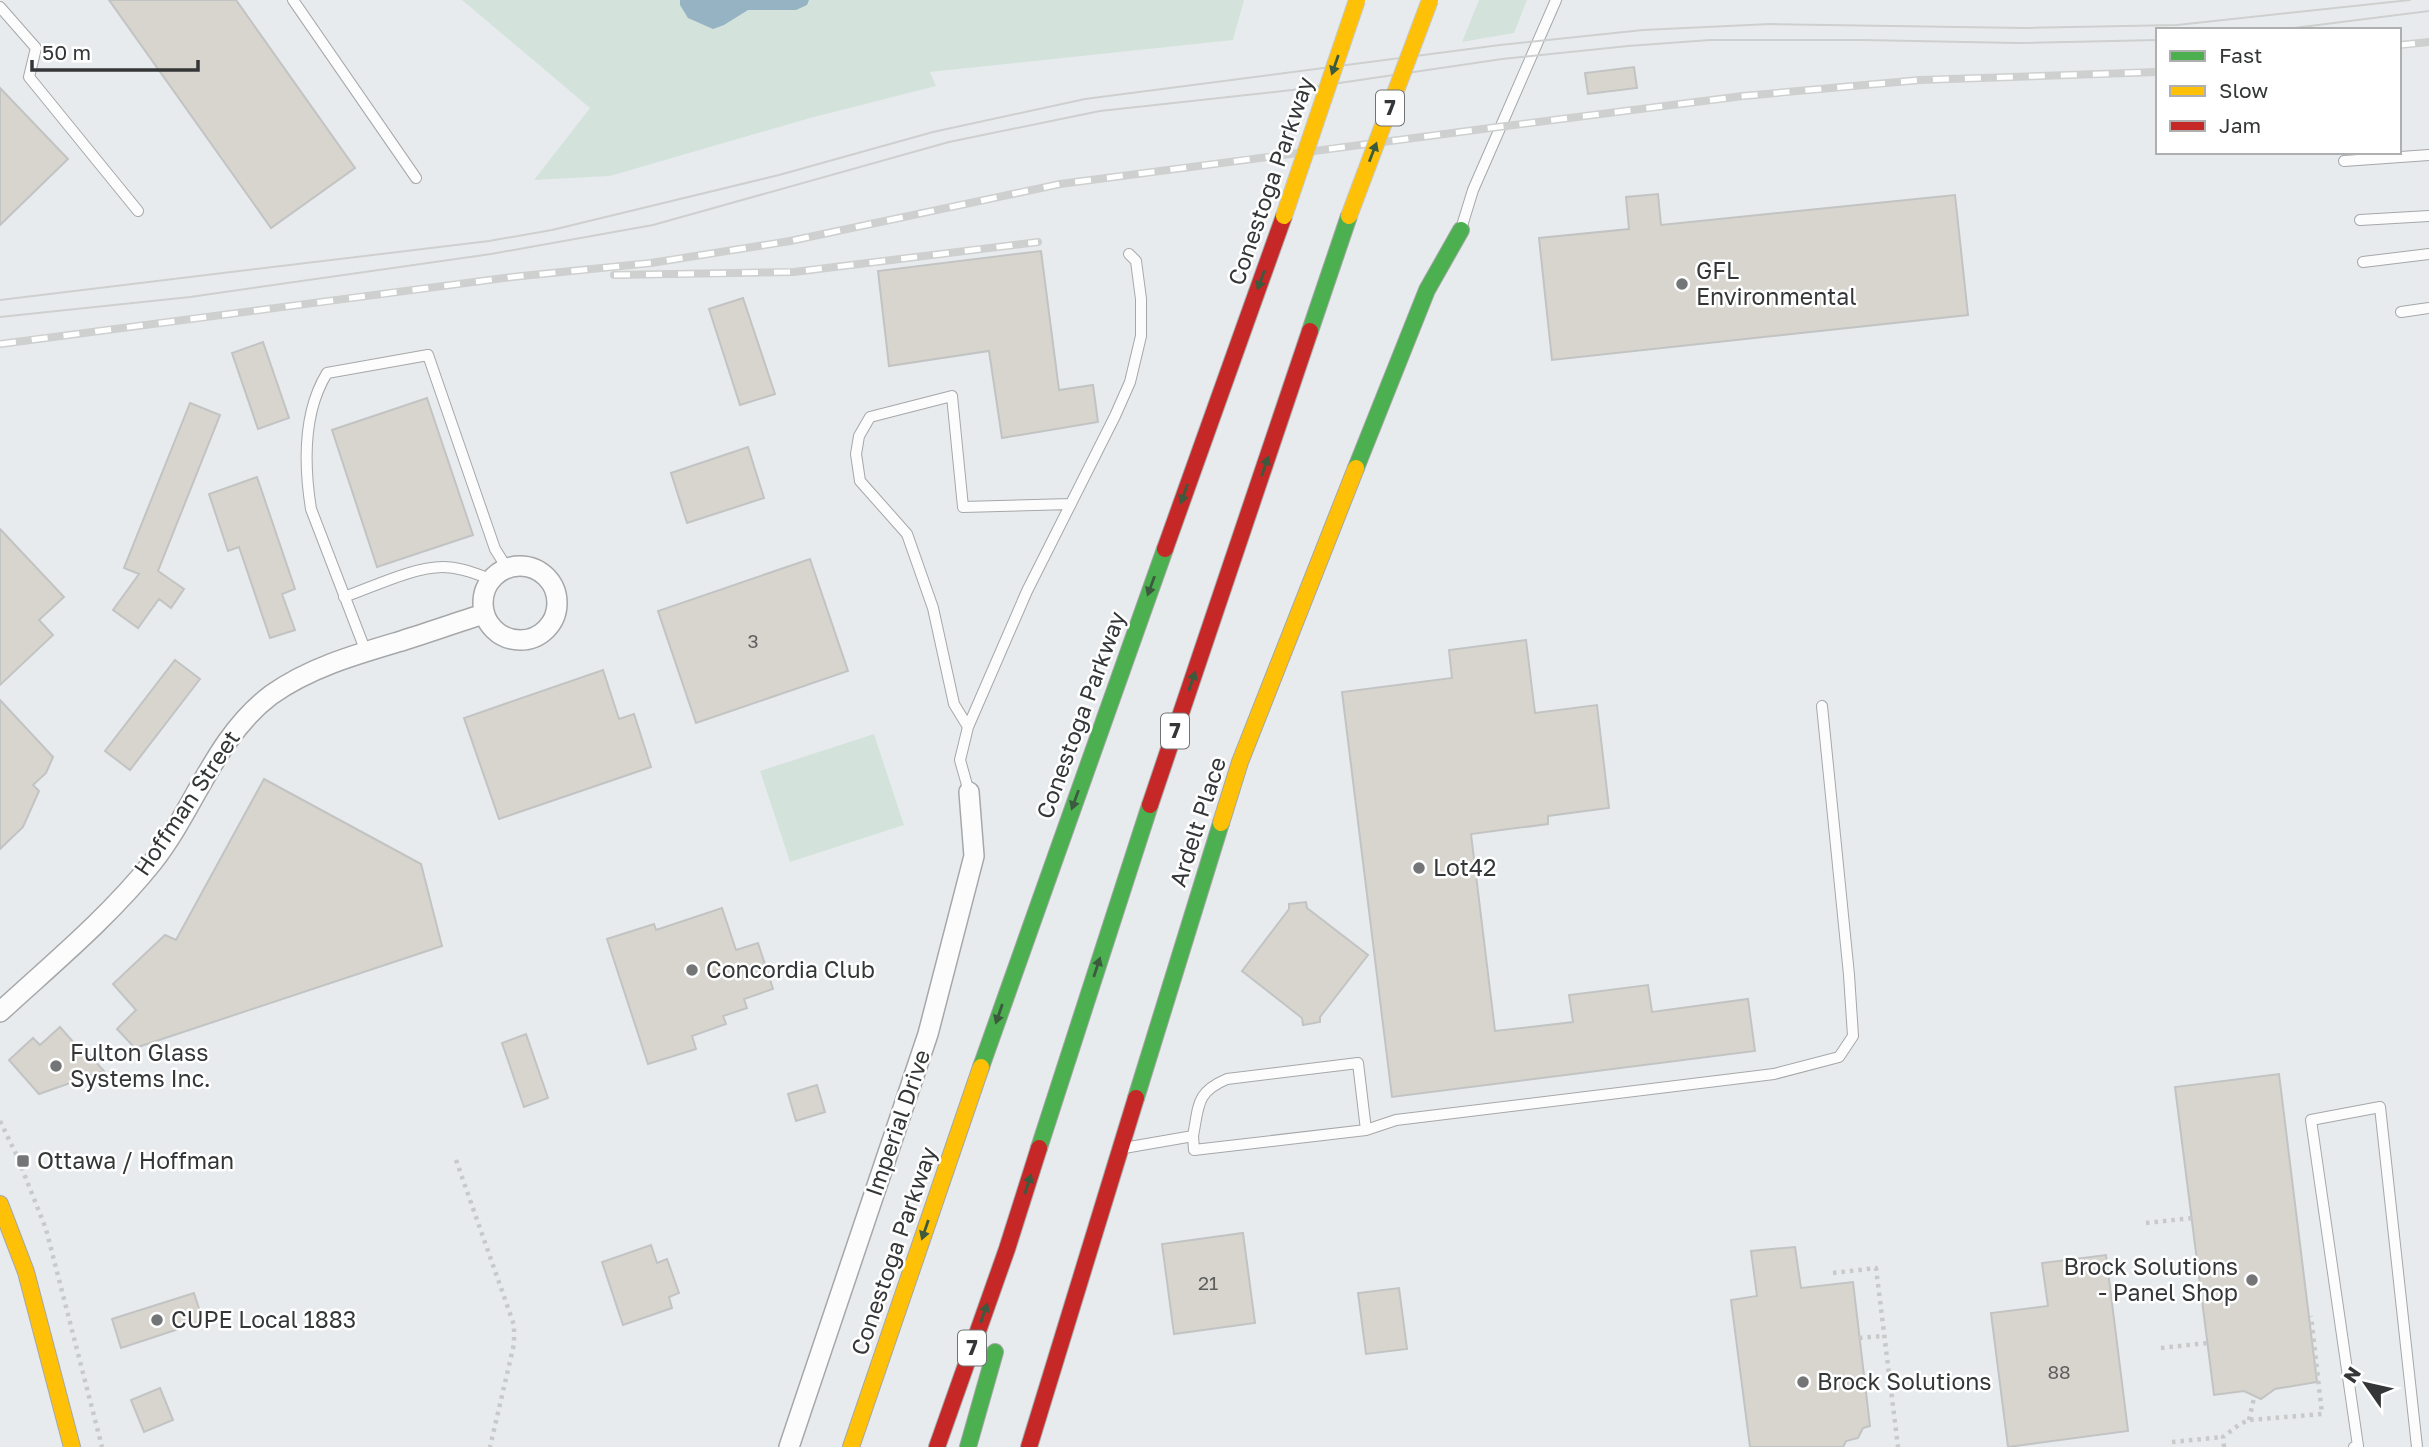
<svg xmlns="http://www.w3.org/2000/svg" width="2429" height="1447" viewBox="0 0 2429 1447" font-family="'Golos Text',sans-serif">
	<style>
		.green { fill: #d3e3dc }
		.water { fill: #95b3c2 }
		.building { fill: #d8d5cf; stroke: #c2c3c3; stroke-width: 2 }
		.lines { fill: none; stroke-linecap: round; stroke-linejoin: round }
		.lane-casing { stroke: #a5a7a9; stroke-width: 12 }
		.street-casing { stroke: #a5a7a9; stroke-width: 22 }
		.fast-casing { stroke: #a5a7a9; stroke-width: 18 }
		.slow-casing { stroke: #a5a7a9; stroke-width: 18 }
		.jam-casing { stroke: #a5a7a9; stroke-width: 18 }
		.path { stroke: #c8c9c9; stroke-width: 4.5; stroke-dasharray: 3.5 5; stroke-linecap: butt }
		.lane { stroke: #fcfcfc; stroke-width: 10 }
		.street { stroke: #fcfcfc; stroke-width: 19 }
		.fast { stroke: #4caf50; stroke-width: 16 }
		.slow { stroke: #ffc107; stroke-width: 16 }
		.jam { stroke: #c62828; stroke-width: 16 }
		.tram { stroke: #cecfcf; stroke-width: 2 }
		.rail-casing { stroke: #cecfcf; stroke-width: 8 }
		.rail { stroke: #fff; stroke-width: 5; stroke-dasharray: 16; stroke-linecap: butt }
		.slow-bridge-casing { stroke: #c7c8c9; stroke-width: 18; stroke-linecap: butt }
		.slow-bridge { stroke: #ffc107; stroke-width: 16 }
		.oneway { fill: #3b5a3e }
		.poi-dot { fill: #737577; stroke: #fff; stroke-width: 2.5 }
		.labels { text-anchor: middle; stroke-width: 5; stroke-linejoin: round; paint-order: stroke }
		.number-label { font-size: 19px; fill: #5e5e5e }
		.shield { fill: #fff; stroke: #717273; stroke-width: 2 }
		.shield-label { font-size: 21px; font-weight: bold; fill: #343637 }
		.street-label { font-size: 23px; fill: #343637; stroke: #fff }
		.poi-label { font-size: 23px; fill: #343637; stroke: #fff; text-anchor: start }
	</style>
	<rect width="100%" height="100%" fill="#e8ebed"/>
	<path class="green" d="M 462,0 L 1244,0 L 1233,40 L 930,72 L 936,86 L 810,118 L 610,176 L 534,180 L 590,108 Z
		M 1479,0 L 1527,0 L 1514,33 L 1462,42 Z
		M 874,734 L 904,825 L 790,862 L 760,771 Z"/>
	<path class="water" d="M 680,0 L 809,0 L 807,5 L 796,10 L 748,10 L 724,25 L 713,29 L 688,18 L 680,5 Z"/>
	<path class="building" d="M 109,0 L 236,0 L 355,168 L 271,228 Z
		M 1634,67 L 1637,88 L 1588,94 L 1585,73 Z
		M 0,88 L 68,159 L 0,225 Z
		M 1658,194 L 1661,225 L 1955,195 L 1968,315 L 1552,360 L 1539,238 L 1629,229 L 1626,197 Z
		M 1041,251 L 1059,390 L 1093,385 L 1098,422 L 1002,438 L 989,351 L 889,366 L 878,271 Z
		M 743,298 L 775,394 L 740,405 L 709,309 Z
		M 263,342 L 289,418 L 258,429 L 232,353 Z
		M 427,398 L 473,535 L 377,567 L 332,430 Z
		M 190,403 L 220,415 L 158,571 L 184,589 L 171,608 L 159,599 L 138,628 L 113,610 L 139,574 L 124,568 Z
		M 748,447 L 764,498 L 687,523 L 671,473 Z
		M 257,477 L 295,589 L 282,594 L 295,630 L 270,638 L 239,547 L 228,551 L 209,494 Z
		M 0,529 L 64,597 L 39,620 L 53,635 L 0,685 Z
		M 810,559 L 848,671 L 696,723 L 658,611 Z
		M 1526,640 L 1535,713 L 1597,705 L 1609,808 L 1548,816 L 1548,824 L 1471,834 L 1495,1031 L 1573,1022 L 1569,995 L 1648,985 L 1652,1012 L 1748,999 L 1755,1051 L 1392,1097 L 1342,692 L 1452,678 L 1449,650 Z
		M 175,660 L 200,679 L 130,770 L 105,751 Z
		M 603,670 L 619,719 L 634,714 L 651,767 L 499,819 L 464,718 Z
		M 0,700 L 53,757 L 46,773 L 33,785 L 39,791 L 23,827 L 0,849 Z
		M 264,779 L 421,864 L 442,946 L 135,1048 L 117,1029 L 136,1010 L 113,984 L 165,935 L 176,940 Z
		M 1306,902 L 1307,908 L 1368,955 L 1320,1017 L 1320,1022 L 1303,1025 L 1302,1018 L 1242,971 L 1289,909 L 1289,904 Z
		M 722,908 L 736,950 L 758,943 L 773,989 L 744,999 L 747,1008 L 723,1016 L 726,1024 L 692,1036 L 696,1049 L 648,1064 L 607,939 L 654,924 L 656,930 Z
		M 60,1027 L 82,1052 L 84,1049 L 104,1071 L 39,1094 L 9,1060 L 33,1038 L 40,1045 Z
		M 526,1034 L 548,1098 L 524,1107 L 502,1043 Z
		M 2279,1074 L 2317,1382 L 2275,1389 L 2261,1399 L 2244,1391 L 2214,1395 L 2175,1087 Z
		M 817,1085 L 825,1112 L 796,1121 L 788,1094 Z
		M 1243,1233 L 1255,1323 L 1174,1334 L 1162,1244 Z
		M 651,1245 L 657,1263 L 667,1259 L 679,1293 L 669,1297 L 672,1308 L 623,1325 L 602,1262 Z
		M 1795,1247 L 1801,1288 L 1853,1282 L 1870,1426 L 1863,1428 L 1858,1438 L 1846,1441 L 1843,1447 L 1750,1447 L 1731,1300 L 1757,1296 L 1751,1251 Z
		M 2106,1255 L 2128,1431 L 2008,1447 L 1991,1313 L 2048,1306 L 2042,1263 Z
		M 1399,1288 L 1407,1349 L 1366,1354 L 1358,1293 Z
		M 194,1293 L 203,1321 L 121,1348 L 112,1319 Z
		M 160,1388 L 173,1420 L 144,1432 L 131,1400 Z"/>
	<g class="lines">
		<defs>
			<path id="lane" d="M 293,0 L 416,178
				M 0,7 L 36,48 L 29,77 L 138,211
				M 2344,161 L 2429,155
				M 2360,220 L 2429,216
				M 1461,229 L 1473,190 L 1556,0
				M 2363,262 L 2429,254
				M 2401,312 L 2429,308
				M 344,597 C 373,587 413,567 443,567 C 460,567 476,574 491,579
				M 366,652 L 311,509 C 304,465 303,412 327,373 L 428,355 L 495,549 L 507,568
				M 968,727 L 954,704 L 933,608 L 907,534 L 860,481 L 856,454 L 859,436 L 870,417 L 952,396 L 963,507 L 1071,504
				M 969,792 L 960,760 L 968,727 L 1027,591 L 1115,416 L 1130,382 L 1141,336 L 1141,299 L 1136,261 L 1129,254
				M 1366,1130 L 1396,1120 L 1774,1074 L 1839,1057 L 1853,1036 L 1849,975 L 1822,706
				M 1124,1148 L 1193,1136 L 1194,1150 L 1366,1130 L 1358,1063 L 1227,1079 C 1196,1092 1199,1105 1193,1136
				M 2354,1447 L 2358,1446 L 2311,1120 L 2380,1107 L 2417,1447"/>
			<path id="street" d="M483 603a37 37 0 1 1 74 0a37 37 0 1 1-74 0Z
				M 0,1012 C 51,965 108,918 152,863 C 195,809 214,738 271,695 C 309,668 354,655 398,642 C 427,633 455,623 484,614
				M 789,1447 L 928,1034 L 974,856 L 969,792"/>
			<path id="fast" d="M 1310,331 L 1349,216
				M 1356,468 L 1427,290 L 1461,230
				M 981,1067 L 1165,549
				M 1136,1098 L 1221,823
				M 1039,1148 L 1150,805
				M 968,1447 L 995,1352"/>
			<path id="slow" d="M 1221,823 L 1240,762 L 1356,468
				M 0,1204 L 26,1272 L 72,1447
				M 851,1447 L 981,1067"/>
			<path id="jam" d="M 1165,549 L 1284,216
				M 1150,805 L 1310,331
				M 937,1447 L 1007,1249 L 1039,1148
				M 1029,1447 L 1136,1098"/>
		</defs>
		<use href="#lane" class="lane-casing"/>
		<use href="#street" class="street-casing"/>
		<use href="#fast" class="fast-casing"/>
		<use href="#slow" class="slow-casing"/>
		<use href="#jam" class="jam-casing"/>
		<path class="path" d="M 0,1121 L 17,1156 L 46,1229 L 102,1447
			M 456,1160 L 514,1325 L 514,1344 L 490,1447
			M 2146,1223 L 2192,1218
			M 1833,1273 L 1876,1268 L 1898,1447
			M 1859,1338 L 1884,1336
			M 2161,1348 L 2207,1343
			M 2249,1420 L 2254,1398
			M 2172,1442 L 2223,1437
			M 2224,1447 L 2223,1437 L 2240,1424 L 2249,1420 L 2322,1414 L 2311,1316"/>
		<use href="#lane" class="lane"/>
		<use href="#street" class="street"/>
		<use href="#fast" class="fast"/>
		<use href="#slow" class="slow"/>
		<use href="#jam" class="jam"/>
		<path class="tram" d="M 2278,30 L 2429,11
			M 0,300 L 489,241 L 552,230 L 779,175 L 933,132 L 1085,99 L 1500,45 L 1643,30 L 1770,24 L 2024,28 L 2177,25 L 2410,0
			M 0,317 L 190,297 L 491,254 L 653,225 L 949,142 L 1100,111 L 1292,90 L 1502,59 L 1628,46 L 1710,40 L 1864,40 L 2017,43 L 2158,40"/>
		<defs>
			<path id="rail" d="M 2399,45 L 2429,42
				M 614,275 L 794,272 L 1038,242
				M 0,344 L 512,277 L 651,263 L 790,241 L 1060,184 L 1498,127 L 1743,96 L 1920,80 L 2158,72"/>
		</defs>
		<use href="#rail" class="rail-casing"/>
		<use href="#rail" class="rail"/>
		<defs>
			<path id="slow-bridge" d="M 1284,216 L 1357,0
				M 1349,216 L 1430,0"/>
		</defs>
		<use href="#slow-bridge" class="slow-bridge-casing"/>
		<use href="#slow-bridge" class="slow-bridge"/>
	</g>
	<defs><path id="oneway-solid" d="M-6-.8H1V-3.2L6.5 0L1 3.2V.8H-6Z" transform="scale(1.75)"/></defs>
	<g class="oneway">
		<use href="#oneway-solid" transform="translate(1335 65) rotate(109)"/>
		<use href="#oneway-solid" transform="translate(1373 152) rotate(-69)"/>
		<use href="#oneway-solid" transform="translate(1261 280) rotate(110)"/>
		<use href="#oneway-solid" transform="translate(1265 466) rotate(-71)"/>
		<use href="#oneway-solid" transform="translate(1184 494) rotate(110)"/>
		<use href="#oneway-solid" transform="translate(1151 586) rotate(110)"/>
		<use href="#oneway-solid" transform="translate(1192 681) rotate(-71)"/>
		<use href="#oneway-solid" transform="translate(1075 800) rotate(110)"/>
		<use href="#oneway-solid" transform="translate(1097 967) rotate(-72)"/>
		<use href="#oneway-solid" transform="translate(999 1014) rotate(109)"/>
		<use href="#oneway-solid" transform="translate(1028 1184) rotate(-72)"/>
		<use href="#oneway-solid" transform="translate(925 1230) rotate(109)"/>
		<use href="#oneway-solid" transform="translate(984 1313) rotate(-71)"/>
	</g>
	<g class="poi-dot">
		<circle cx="1682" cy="284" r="7"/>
		<circle cx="1419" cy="868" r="7"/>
		<circle cx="692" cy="970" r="7"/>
		<circle cx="56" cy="1066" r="7"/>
		<rect x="16" y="1154" width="14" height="14" rx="3.5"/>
		<circle cx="2252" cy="1280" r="7"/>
		<circle cx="157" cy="1320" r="7"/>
		<circle cx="1803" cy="1382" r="7"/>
	</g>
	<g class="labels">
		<g class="number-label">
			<text x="753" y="648">3</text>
			<text x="1208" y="1290">21</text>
			<text x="2059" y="1379">88</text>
		</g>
		<g class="shield">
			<rect x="1376" y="90.5" width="28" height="35" rx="5"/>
			<rect x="1161" y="713.5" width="28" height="35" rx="5"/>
			<rect x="958" y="1330.5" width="28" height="35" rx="5"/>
		</g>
		<g class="shield-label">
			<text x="1390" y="115">7</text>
			<text x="1175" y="738">7</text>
			<text x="972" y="1355">7</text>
		</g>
		<g class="street-label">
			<text transform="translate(1271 181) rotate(-71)" y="8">Conestoga Parkway</text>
			<text transform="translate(1081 715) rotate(-70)" y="8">Conestoga Parkway</text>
			<text transform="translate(187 803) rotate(-56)" y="8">Hoffman Street</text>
			<text transform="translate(1198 822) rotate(-72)" y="8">Ardelt Place</text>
			<text transform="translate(898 1123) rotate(-71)" y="8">Imperial Drive</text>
			<text transform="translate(894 1251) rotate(-71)" y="8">Conestoga Parkway</text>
		</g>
		<g class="poi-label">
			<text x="1696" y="279">GFL<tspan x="1696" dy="26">Environmental</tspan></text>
			<text x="1433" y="876">Lot42</text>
			<text x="706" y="978">Concordia Club</text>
			<text x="70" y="1061">Fulton Glass<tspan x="70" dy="26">Systems Inc.</tspan></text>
			<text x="37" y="1169">Ottawa / Hoffman</text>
			<text x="2238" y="1275" text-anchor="end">Brock Solutions<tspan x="2238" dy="26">- Panel Shop</tspan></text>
			<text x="171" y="1328">CUPE Local 1883</text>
			<text x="1817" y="1390">Brock Solutions</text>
		</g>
	</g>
	<rect x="2156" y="28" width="245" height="126" fill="#ffffff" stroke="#aeafaf" stroke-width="2"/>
	<rect x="2170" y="51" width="35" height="10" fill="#4caf50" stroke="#aeafaf" stroke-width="2"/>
	<text x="2219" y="63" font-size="21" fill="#343637">Fast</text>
	<rect x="2170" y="86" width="35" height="10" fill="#ffc107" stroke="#aeafaf" stroke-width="2"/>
	<text x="2219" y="98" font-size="21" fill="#343637">Slow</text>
	<rect x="2170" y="121" width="35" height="10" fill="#c62828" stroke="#aeafaf" stroke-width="2"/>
	<text x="2219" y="133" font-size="21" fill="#343637">Jam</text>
	<g transform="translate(2366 1384) rotate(304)" stroke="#ffffff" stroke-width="5" paint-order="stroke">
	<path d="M0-5L12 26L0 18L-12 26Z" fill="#343637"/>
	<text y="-10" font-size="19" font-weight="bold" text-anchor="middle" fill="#343637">N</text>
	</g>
	<path d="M32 60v10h166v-10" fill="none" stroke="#343637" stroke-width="3.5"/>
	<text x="42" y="60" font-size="21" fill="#343637" stroke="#ffffff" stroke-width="5" paint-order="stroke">50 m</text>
</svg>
